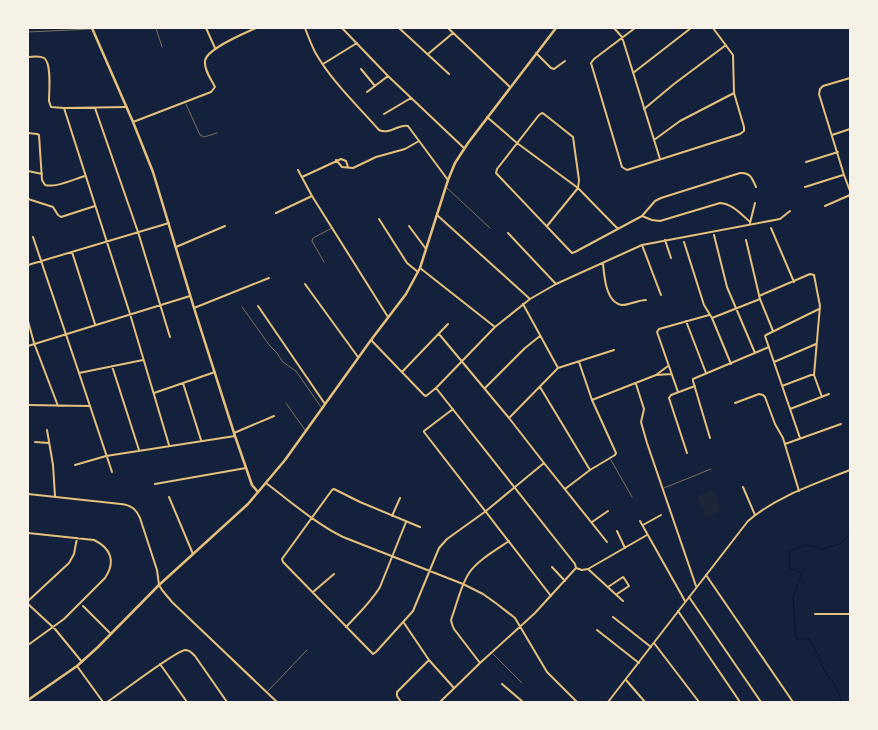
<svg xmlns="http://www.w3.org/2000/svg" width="878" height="730" viewBox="0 0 878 730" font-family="'Times New Roman',serif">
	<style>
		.green { fill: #1d2539 }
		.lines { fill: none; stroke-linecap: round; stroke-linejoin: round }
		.stream { stroke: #0b132b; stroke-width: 1 }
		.service { stroke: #e5c07b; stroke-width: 0.5 }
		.minor { stroke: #e5c07b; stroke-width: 2 }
		.tertiary { stroke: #e5c07b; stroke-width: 2 }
		.secondary { stroke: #e5c07b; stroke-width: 2.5 }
		.primary { stroke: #e5c07b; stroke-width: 2.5 }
	</style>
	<rect width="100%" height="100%" fill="#14213d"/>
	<path class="green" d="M 714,489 L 721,511 L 705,517 L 698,496 Z"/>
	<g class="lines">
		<path class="stream" d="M 842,702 L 834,683 L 825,672 L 815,649 L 809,639 L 796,639 L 793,597 L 802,573 L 790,569 L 789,552 L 804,545 L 823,549 L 842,543 L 850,533"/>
		<path class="service" d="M 156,28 L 162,47
			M 28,32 L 91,29
			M 186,104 L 200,135 L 204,137 L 217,133
			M 447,188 L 490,228
			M 324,262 L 312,241 L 313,238 L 332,228
			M 242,307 L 270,346 L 277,353 L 282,361 L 287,365 L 296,371 L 321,407
			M 286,403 L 305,430
			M 611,460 L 632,497
			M 664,488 L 711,469
			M 493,654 L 522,683
			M 268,691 L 307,650"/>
		<path class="minor" d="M 206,28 L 215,48
			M 305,28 C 308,36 311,44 315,52 C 332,82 357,105 379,130 C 390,135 398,124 408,126 L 448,180
			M 342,28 L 388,76 L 464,148
			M 399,28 L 449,74
			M 448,28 L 510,87
			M 614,28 L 622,37 L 660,159
			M 635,28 L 594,59 L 591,63 L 622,167 L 627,170 L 740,134 L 744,131 L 744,127 L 734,93 L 733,55 L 713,28
			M 536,53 L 551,68 L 554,69 L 565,61
			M 428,54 L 453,33
			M 28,57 C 32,57 39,55 44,58 C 52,63 49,92 49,101 L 51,107 L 64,108 L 127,107
			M 323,64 L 357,43
			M 361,69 L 375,86
			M 633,73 L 691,28
			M 850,78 L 823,86 L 820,89 L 819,94 L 844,175 L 850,191
			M 367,92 L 388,76
			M 64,108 L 130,314 L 169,445
			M 95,108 L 138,232 L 170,337
			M 644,109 L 674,84 L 726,45
			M 384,114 L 411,98
			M 487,117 L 517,143 L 578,188 L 618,229
			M 133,122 L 211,92 L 215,87 C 211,79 204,70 205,61 C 206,49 245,33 256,28
			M 28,133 L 37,134 L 39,135 L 42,180 L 45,185 C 56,188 74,179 85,176
			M 832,135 L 850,129
			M 654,140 L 680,121 L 734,93
			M 336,160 L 342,167 L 353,168 L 376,157 L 405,149 L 419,141
			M 806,162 L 838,152
			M 298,170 L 312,196 L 388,317
			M 28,171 L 42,174
			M 302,177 L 341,159 L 346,161 L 348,167
			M 805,187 L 843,175
			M 28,199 L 53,207 L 58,215 L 61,217 L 95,206
			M 825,206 L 850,195
			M 276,213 L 312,196
			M 437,215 L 530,299
			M 642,216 L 652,220 L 660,221 L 720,203 C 733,204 741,214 750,222
			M 379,219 L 407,263 L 418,272
			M 750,223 L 755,203
			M 409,226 L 426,249
			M 547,226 L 578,188 L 579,180 L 573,137 L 544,114 L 542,113 L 539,115 L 497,169 L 496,173 L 572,253 L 575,252 L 642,216 L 655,201 L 661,198 L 740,173 C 750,172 752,178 756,187
			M 771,228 L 794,282
			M 508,233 L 556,284
			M 714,235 L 727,287 L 755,353
			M 33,237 L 79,373 L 112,472
			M 665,240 L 671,258
			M 746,240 L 760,299 L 773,331
			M 684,242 L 704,305 L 712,318 L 731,364
			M 642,245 L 661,295
			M 176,247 L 225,226
			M 72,252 L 95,324
			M 603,263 C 604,276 606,303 622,305 C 630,305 638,300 646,300
			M 28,265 L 169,223
			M 420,268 L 495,327
			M 305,284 L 358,357
			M 759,296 L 810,274 L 814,275 L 820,306 L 814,375 L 822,397
			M 523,304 L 558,368
			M 258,306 L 325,404
			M 194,308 L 269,278
			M 712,318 L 760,299
			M 28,321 L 34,343 L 58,406
			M 686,321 L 706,373
			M 439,334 L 509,418 L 544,463 L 607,542
			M 371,340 L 424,395 L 426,396 L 436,388 L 495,327 L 530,299 L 556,284 L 642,245 L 780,219 L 790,211
			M 28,346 L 190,296
			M 774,362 L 816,344
			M 112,366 L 139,450
			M 402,372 L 448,324
			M 79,373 L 143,360
			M 656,375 L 668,366
			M 183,383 L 201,440
			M 636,384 L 644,409 L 641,422 L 647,443 L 696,586
			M 782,386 L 811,375 L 814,375
			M 540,387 L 590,470
			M 436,388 L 575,564 L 576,568
			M 485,388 L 525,348 L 540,336
			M 678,392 L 657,332 L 659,329 L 709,315
			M 154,393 L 215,372
			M 592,400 L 656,375 L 671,374
			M 735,403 L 759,394 L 763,395 L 765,397 L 775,424 L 783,438 L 799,491
			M 28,405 L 89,406
			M 453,409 L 424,431 L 424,432 L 551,596
			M 790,409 L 829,394
			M 510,417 L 558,368 L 614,350
			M 47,430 L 53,465 L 55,496
			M 234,433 L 274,416
			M 710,438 L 693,381 L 693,379 L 769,347
			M 800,438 L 765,336 L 766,335 L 819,309
			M 35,442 L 49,443
			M 785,444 L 841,424
			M 687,453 L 669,398 L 671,395 L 695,386
			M 75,465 L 106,456 L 235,436
			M 266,483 C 291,502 315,523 343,537 L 463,584 L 483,594 L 497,604 L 515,618 L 547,672 L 577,702
			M 155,484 L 246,468
			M 743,487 L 755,515
			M 565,489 L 590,470 L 615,455 L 616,453 L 592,400 L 579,362
			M 169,497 L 193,554
			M 392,516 L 400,498
			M 640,521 L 685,601
			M 592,522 L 608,511
			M 643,525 L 661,515
			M 420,527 L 360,502 L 334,489 L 332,490 L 282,559 L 283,562 L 373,654 L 376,652 L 413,611 L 439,548 L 447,539 L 486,511 L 544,463
			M 617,531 L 625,548
			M 28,533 L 94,540 C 111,548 116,562 105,578 L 64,619 L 28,645
			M 552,567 L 565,581
			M 576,568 L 582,570 L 588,569 L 647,535
			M 588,569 L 623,601
			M 706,575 L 793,702
			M 159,585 L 162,590 L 172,602 L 277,702
			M 608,587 L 623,577 L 624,578 L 629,586 L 617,594
			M 313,592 L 334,574
			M 689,597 L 761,702
			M 28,601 L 69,563 L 74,554 L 77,538
			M 28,604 L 55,629 L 82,662
			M 83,606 L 111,634
			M 678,611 L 740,702
			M 815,614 L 850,614
			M 613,617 L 651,647
			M 404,623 L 429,660 L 454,688
			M 346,627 C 358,614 371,602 380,587 L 406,522
			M 597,630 L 639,663
			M 654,643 L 699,702
			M 480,663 L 454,629 L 452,624 L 451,620 C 457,604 460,587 469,573 C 478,560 496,550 509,541
			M 160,664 L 187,702
			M 77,666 L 103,702
			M 626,680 L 645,702
			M 502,684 L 523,702
			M 107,702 C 120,694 175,651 185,650 C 190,650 192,653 195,656 L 227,702
			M 401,702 L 397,696 L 397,692 L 429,660
			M 440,702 L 480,663 L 535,613 L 576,568"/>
		<path class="tertiary" d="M 28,494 L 121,504 C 131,505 136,509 140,518 L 157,570 L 159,585
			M 608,702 L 748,521 C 777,496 815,484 850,470"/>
		<path class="secondary" d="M 92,28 L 133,122 L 153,172 L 194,308 L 235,436 L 252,485 L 258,492"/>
		<path class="primary" d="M 28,700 L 77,666 L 98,647 L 159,585 L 248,504 L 285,460 L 371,340 L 406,294 L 420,268 L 448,180 L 455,163 L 468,143 L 556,28"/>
	</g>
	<rect width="878" height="730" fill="none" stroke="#f6f1e7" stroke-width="58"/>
</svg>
